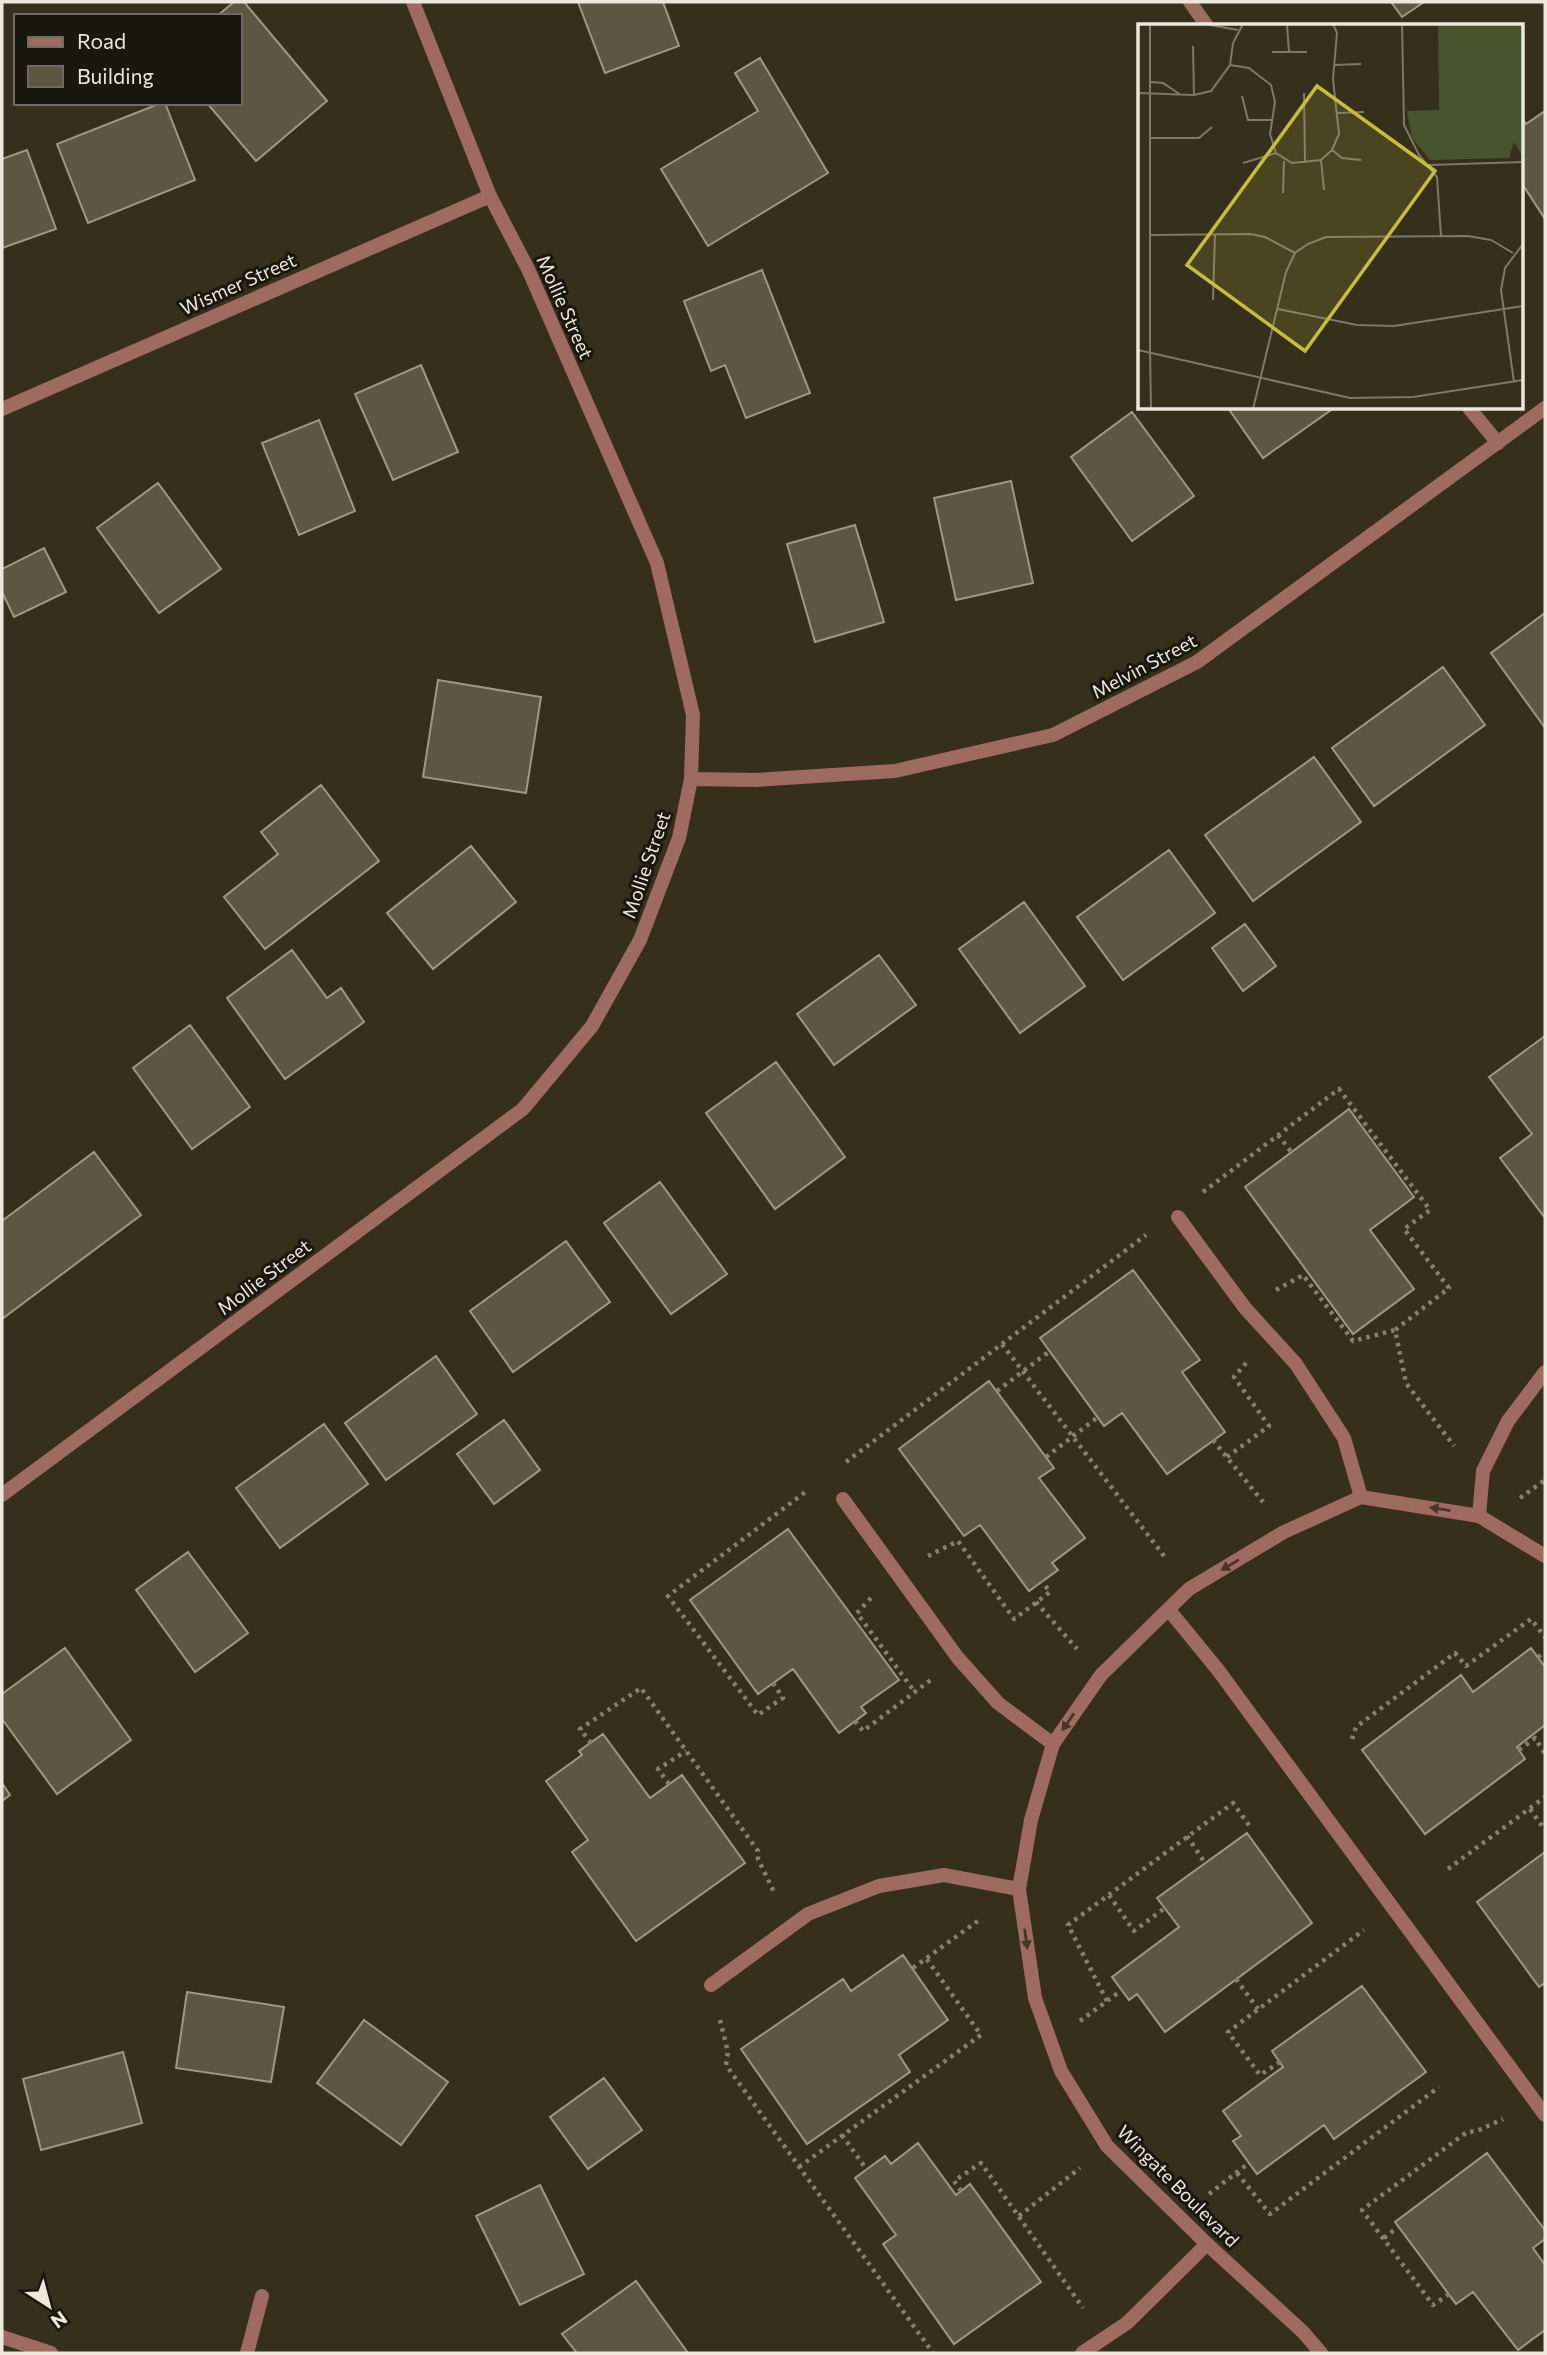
<svg xmlns="http://www.w3.org/2000/svg" width="1547" height="2355" viewBox="0 0 1547 2355" font-family="Commissioner,sans-serif">
	<style>
		.building { fill: #5d5642; stroke: #a09882; stroke-width: 2 }
		.lines { fill: none; stroke-linecap: round; stroke-linejoin: round }
		.path { stroke: #858070; stroke-width: 4.5; stroke-dasharray: 3.5 5; stroke-linecap: butt }
		.lane { stroke: #9f6b61; stroke-width: 14 }
		.street { stroke: #9f6b61; stroke-width: 14 }
		.oneway { fill: #49342c }
		.labels { text-anchor: middle; stroke-width: 6; stroke-linejoin: round; paint-order: stroke }
		.street-label { font-size: 19px; fill: #ece8dc; stroke: #1a170f }
		.inset-road { fill: none; stroke: #7e7969; stroke-width: 2 }
		.view { fill: #c4bd3e; fill-opacity: 0.15; stroke: #c4bd3e; stroke-width: 3.5 }
		.inset-edge { fill: none; stroke: #ece8dc; stroke-width: 3.5 }
	</style>
	<rect width="100%" height="100%" fill="#352f1c"/>
	<path class="building" d="M 234,2 L 244,2 L 327,101 L 256,161 L 207,103 L 240,103 L 240,16 L 217,16 Z
		M 578,2 L 663,2 L 679,46 L 605,73 Z
		M 1391,2 L 1424,2 L 1402,17 Z
		M 760,58 L 828,173 L 708,246 L 661,169 L 758,111 L 735,73 Z
		M 161,103 L 165,103 L 195,180 L 88,223 L 57,144 Z
		M 1545,111 L 1545,219 L 1521,182 L 1521,117 L 1526,124 Z
		M 27,150 L 56,229 L 2,248 L 2,159 Z
		M 762,270 L 810,393 L 746,418 L 725,365 L 711,371 L 684,301 Z
		M 421,365 L 458,452 L 393,480 L 355,394 Z
		M 1228,408 L 1334,408 L 1263,458 Z
		M 1132,412 L 1194,496 L 1132,541 L 1071,457 Z
		M 319,420 L 355,511 L 299,535 L 262,443 Z
		M 1011,481 L 1033,583 L 956,600 L 934,498 Z
		M 158,483 L 221,569 L 159,613 L 97,528 Z
		M 855,525 L 884,622 L 815,642 L 787,544 Z
		M 44,548 L 66,592 L 14,617 L 2,592 L 2,569 Z
		M 1545,613 L 1545,728 L 1491,653 Z
		M 1443,667 L 1485,725 L 1374,806 L 1332,748 Z
		M 438,680 L 541,697 L 526,793 L 423,777 Z
		M 1314,757 L 1361,822 L 1253,901 L 1205,835 Z
		M 321,785 L 379,861 L 265,949 L 224,897 L 278,854 L 261,832 Z
		M 471,846 L 516,902 L 433,969 L 387,913 Z
		M 1169,850 L 1215,913 L 1123,980 L 1077,917 Z
		M 1024,902 L 1085,986 L 1020,1033 L 959,949 Z
		M 1245,924 L 1276,966 L 1243,991 L 1212,948 Z
		M 292,950 L 327,998 L 341,988 L 364,1022 L 285,1079 L 227,998 Z
		M 879,955 L 916,1005 L 834,1065 L 797,1014 Z
		M 190,1025 L 250,1107 L 192,1149 L 133,1068 Z
		M 1545,1036 L 1545,1218 L 1500,1158 L 1532,1134 L 1489,1077 Z
		M 776,1062 L 845,1157 L 775,1209 L 706,1113 Z
		M 1349,1109 L 1414,1197 L 1370,1230 L 1414,1289 L 1353,1334 L 1245,1187 Z
		M 94,1152 L 141,1215 L 2,1319 L 2,1221 Z
		M 660,1182 L 727,1274 L 671,1314 L 604,1223 Z
		M 566,1241 L 610,1302 L 513,1372 L 470,1311 Z
		M 1133,1270 L 1200,1360 L 1182,1372 L 1225,1432 L 1167,1474 L 1122,1413 L 1104,1426 L 1040,1338 Z
		M 436,1356 L 477,1414 L 386,1480 L 345,1423 Z
		M 989,1381 L 1054,1468 L 1039,1478 L 1085,1538 L 1052,1563 L 1058,1570 L 1029,1591 L 980,1525 L 964,1536 L 899,1449 Z
		M 504,1420 L 540,1470 L 494,1504 L 457,1454 Z
		M 324,1424 L 368,1484 L 280,1548 L 236,1488 Z
		M 788,1529 L 899,1680 L 861,1707 L 866,1713 L 839,1733 L 793,1669 L 758,1694 L 690,1600 Z
		M 188,1552 L 248,1633 L 195,1672 L 136,1590 Z
		M 65,1648 L 131,1740 L 57,1794 L 2,1719 L 2,1694 Z
		M 1531,1648 L 1545,1667 L 1545,1725 L 1517,1747 L 1525,1759 L 1425,1834 L 1362,1750 L 1461,1675 L 1473,1692 Z
		M 603,1734 L 650,1798 L 682,1775 L 745,1863 L 636,1941 L 572,1852 L 588,1840 L 546,1781 L 582,1755 L 579,1751 Z
		M 2,1783 L 10,1795 L 2,1801 Z
		M 1247,1833 L 1312,1923 L 1165,2032 L 1137,1994 L 1129,2000 L 1112,1977 L 1179,1927 L 1157,1898 Z
		M 1545,1852 L 1545,1983 L 1539,1987 L 1477,1902 Z
		M 903,1955 L 948,2020 L 899,2055 L 910,2072 L 807,2144 L 741,2049 L 843,1979 L 851,1991 Z
		M 1362,1986 L 1426,2072 L 1334,2139 L 1324,2125 L 1257,2174 L 1233,2141 L 1241,2136 L 1223,2111 L 1283,2067 L 1272,2051 Z
		M 187,1992 L 284,2007 L 271,2082 L 176,2068 Z
		M 364,2020 L 448,2082 L 401,2145 L 317,2083 Z
		M 123,2052 L 142,2123 L 41,2150 L 23,2079 Z
		M 604,2078 L 642,2130 L 588,2169 L 550,2117 Z
		M 918,2143 L 956,2195 L 970,2184 L 1041,2282 L 954,2344 L 883,2244 L 896,2235 L 855,2178 L 885,2156 L 891,2164 Z
		M 1487,2153 L 1545,2230 L 1545,2239 L 1533,2248 L 1545,2265 L 1545,2330 L 1518,2350 L 1473,2292 L 1456,2304 L 1395,2222 Z
		M 540,2185 L 584,2274 L 520,2305 L 476,2216 Z
		M 636,2281 L 688,2353 L 577,2353 L 562,2334 Z"/>
	<g class="lines">
		<path class="path" d="M 1278,1135 L 1292,1153
			M 1203,1192 L 1339,1089 L 1430,1210 L 1404,1229 L 1449,1288 L 1395,1330 L 1406,1383 L 1454,1446
			M 1276,1290 L 1303,1275 L 1353,1341 L 1395,1330
			M 1002,1344 L 1167,1560
			M 997,1391 L 1050,1351
			M 1213,1440 L 1263,1502
			M 1046,1457 L 1098,1417
			M 1227,1457 L 1269,1426 L 1234,1377 L 1247,1362
			M 846,1462 L 1146,1235
			M 1520,1498 L 1545,1480
			M 928,1556 L 958,1541 L 1014,1619 L 1050,1592 L 1042,1581
			M 871,1598 L 857,1613 L 914,1691
			M 1036,1602 L 1077,1649
			M 1538,1657 L 1545,1652
			M 773,1683 L 783,1698 L 758,1715 L 668,1596 L 808,1490
			M 855,1721 L 863,1731 L 932,1679
			M 1352,1739 L 1356,1727 L 1455,1653 L 1466,1666 L 1531,1619 L 1545,1637
			M 591,1743 L 580,1729 L 641,1688 L 758,1851 L 758,1859 L 775,1894
			M 1519,1750 L 1535,1738 L 1545,1754
			M 669,1784 L 658,1769 L 686,1751
			M 1530,1809 L 1545,1830
			M 1187,1836 L 1205,1863
			M 1448,1869 L 1545,1797
			M 1109,1895 L 1134,1931 L 1165,1908
			M 913,1968 L 979,1920
			M 1236,1979 L 1258,2009
			M 1107,2001 L 1068,1925 L 1233,1803 L 1251,1828
			M 720,2020 L 728,2052 L 726,2065 L 933,2353
			M 1080,2021 L 1122,1990
			M 1280,2062 L 1260,2075 L 1228,2032 L 1364,1930
			M 842,2135 L 867,2170
			M 799,2167 L 981,2035 L 926,1958
			M 1237,2173 L 1270,2214 L 1439,2087
			M 961,2191 L 954,2181 L 981,2163 L 1083,2308
			M 1209,2194 L 1249,2163
			M 1019,2216 L 1080,2168
			M 1384,2238 L 1398,2227
			M 1449,2294 L 1433,2305 L 1362,2210 L 1467,2132 L 1477,2131 L 1503,2119"/>
		<path class="lane" d="M 1178,1217 L 1245,1308 L 1296,1364 L 1344,1438 L 1361,1497
			M 843,1499 L 958,1658 L 998,1703 L 1053,1744
			M 1479,1516 L 1483,1471 L 1508,1421 L 1545,1372
			M 1169,1610 L 1218,1670 L 1545,2115
			M 711,1985 L 808,1914 L 879,1886 L 944,1875 L 1019,1889
			M 1082,2353 L 1127,2323 L 1207,2244"/>
		<path class="street" d="M 1190,2 L 1207,26
			M 1469,408 L 1498,443
			M 2,409 L 490,196
			M 691,779 L 755,780 L 895,771 L 1053,735 L 1197,662 L 1545,408
			M 2,1495 L 523,1109 L 592,1026 L 640,940 L 679,838 L 691,779 L 693,715 L 657,563 L 528,269 L 490,196 L 413,2
			M 2,2337 L 51,2353
			M 247,2353 L 262,2296
			M 1321,2353 L 1303,2332 L 1207,2244 L 1107,2146 L 1061,2071 L 1035,1998 L 1019,1889 L 1031,1820 L 1053,1744 L 1101,1675 L 1189,1589 L 1284,1532 L 1361,1497 L 1479,1516 L 1545,1556"/>
	</g>
	<defs><path id="oneway-solid" d="M-6-.8H1V-3.2L6.5 0L1 3.2V.8H-6Z" transform="scale(1.75)"/></defs>
	<g class="oneway">
		<use href="#oneway-solid" transform="translate(1440 1509) rotate(-171)"/>
		<use href="#oneway-solid" transform="translate(1230 1565) rotate(149)"/>
		<use href="#oneway-solid" transform="translate(1068 1722) rotate(125)"/>
		<use href="#oneway-solid" transform="translate(1026 1939) rotate(82)"/>
	</g>
	<g class="labels">
		<g class="street-label">
			<text transform="translate(238 284) rotate(-24)" y="7">Wismer Street</text>
			<text transform="translate(565 307) rotate(66)" y="7">Mollie Street</text>
			<text transform="translate(1144 666) rotate(-28)" y="7">Melvin Street</text>
			<text transform="translate(646 865) rotate(-71)" y="7">Mollie Street</text>
			<text transform="translate(264 1277) rotate(-37)" y="7">Mollie Street</text>
			<text transform="translate(1178 2186) rotate(45)" y="7">Wingate Boulevard</text>
		</g>
	</g>
	<g transform="translate(1138 24)">
		<rect width="385" height="385" fill="#352f1c"/>
		<path d="M 300,0 L 385,0 L 385,133 L 376,118 L 371,134 L 292,136 L 274,114 L 269,87 L 301,86 Z" fill="#48542e"/>
		<path class="inset-road" d="M 149,0 L 151,28M 264,0 L 266,101 L 281,131 L 299,153 L 303,212M 72,1 L 100,6M 55,22 L 56,71M 134,28 L 169,28M 92,41 L 111,44 L 133,61 L 137,78 L 132,110 L 138,129 L 154,139 L 183,136 L 194,126 L 201,110 L 195,55 L 199,9 L 195,0M 196,41 L 223,40M 13,58 L 25,59 L 43,71M 0,69 L 56,71 L 73,67 L 92,41 L 95,19 L 105,0M 166,69 L 167,139M 104,72 L 110,96 L 134,96M 199,89 L 226,88M 13,114 L 61,114 L 74,103M 194,126 L 204,134 L 223,136M 183,136 L 186,166M 105,139 L 138,129M 291,141 L 385,138M 145,169 L 146,137M 12,211 L 112,210 L 127,213 L 157,229M 75,276 L 77,210M 140,285 L 219,301 L 256,302 L 385,282M 0,326 L 212,374 L 275,373 L 385,356M 12,328 L 13,385M 12,328 L 12,0M 376,358 L 363,266 L 367,244 L 385,220M 115,385 L 148,248 L 157,229 L 170,220 L 188,213 L 330,212 L 353,216 L 375,229"/>
		<path class="view" d="M 179,62 L 297,147 L 167,327 L 49,241 Z"/>
		<rect width="385" height="385" class="inset-edge"/>
	</g>
	<rect width="1547" height="2355" fill="none" stroke="#ece8dc" stroke-width="7"/>
	<rect x="14" y="14" width="228" height="91" fill="#1a170f" stroke="#6e6b61" stroke-width="2"/>
	<rect x="28" y="37" width="35" height="10" fill="#9f6b61" stroke="#6e6b61" stroke-width="2"/>
	<text x="77" y="49" font-size="21" fill="#ece8dc">Road</text>
	<rect x="28" y="66" width="35" height="21" fill="#5d5642" stroke="#6e6b61" stroke-width="2"/>
	<text x="77" y="84" font-size="21" fill="#ece8dc">Building</text>
	<g transform="translate(49 2306) rotate(144)" stroke="#1a170f" stroke-width="5" paint-order="stroke">
	<path d="M0-5L12 26L0 18L-12 26Z" fill="#ece8dc"/>
	<text y="-10" font-size="19" font-weight="bold" text-anchor="middle" fill="#ece8dc">N</text>
	</g>
</svg>
